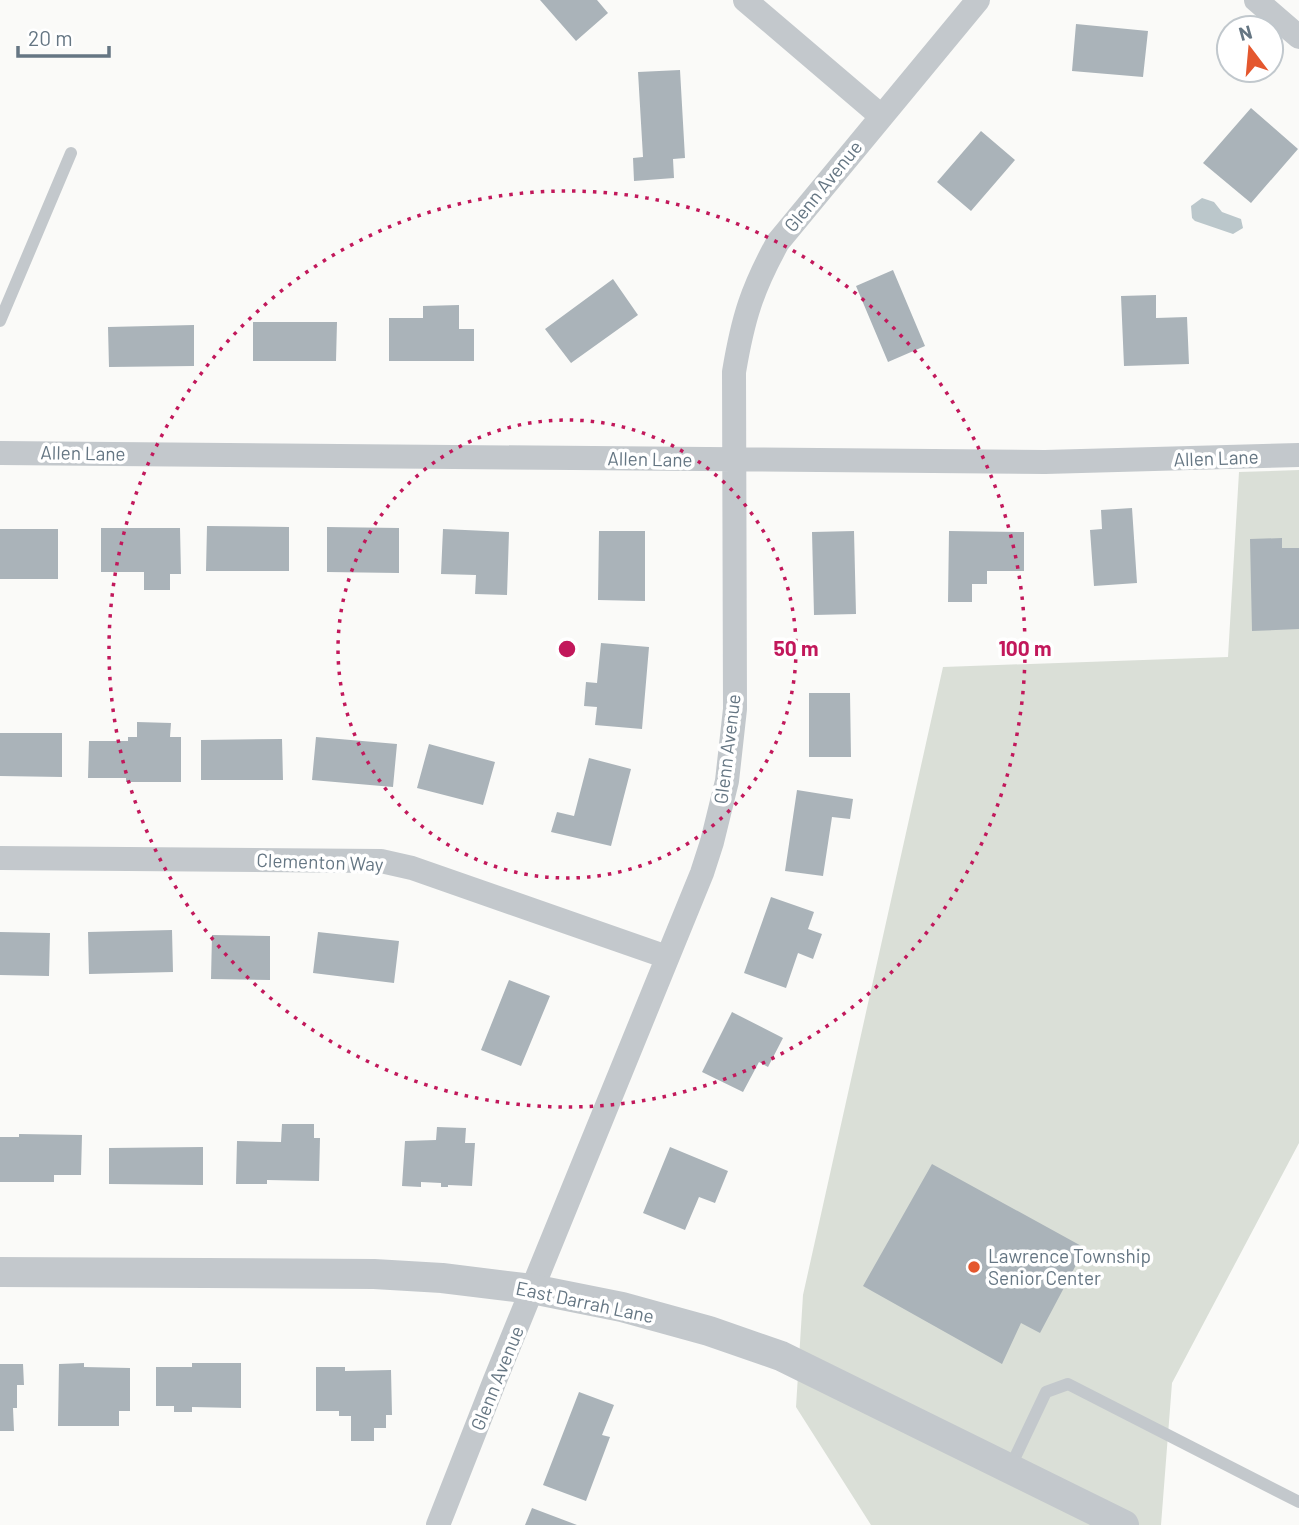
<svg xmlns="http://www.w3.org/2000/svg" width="1299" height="1525" viewBox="0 0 1299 1525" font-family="Barlow,sans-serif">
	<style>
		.green { fill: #dadfd7 }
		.water { fill: #bbc7cb }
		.building { fill: #aab3b9 }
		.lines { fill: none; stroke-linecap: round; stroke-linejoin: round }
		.service { stroke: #c3c8cc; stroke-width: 12 }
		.minor { stroke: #c3c8cc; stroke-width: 24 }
		.tertiary { stroke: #c3c8cc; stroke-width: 30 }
		.ring { fill: none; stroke: #c2185b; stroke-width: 3.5; stroke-dasharray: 3.5 7 }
		.poi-dot { fill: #e4572e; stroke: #fff; stroke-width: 2.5 }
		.labels { text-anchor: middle; stroke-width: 7; stroke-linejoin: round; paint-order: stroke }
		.street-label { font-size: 19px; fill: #657683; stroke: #fff }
		.poi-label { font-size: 19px; fill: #657683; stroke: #fff; text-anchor: start }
		.centre { fill: #c2185b; stroke: #fff; stroke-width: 3.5 }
		.ring-label { font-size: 21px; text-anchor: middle; font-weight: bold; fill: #c2185b; stroke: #fff; stroke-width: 7; stroke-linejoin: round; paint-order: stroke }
	</style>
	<rect width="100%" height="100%" fill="#fafaf8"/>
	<path class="green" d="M 1299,470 L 1299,1143 L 1172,1383 L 1161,1525 L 871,1525 L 796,1407 L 803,1295 L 943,667 L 1228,657 L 1239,472 Z"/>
	<path class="water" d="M 1202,198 L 1214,202 L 1222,212 L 1241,219 L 1243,228 L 1233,234 L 1195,221 L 1192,218 L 1191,206 Z"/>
	<path class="building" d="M 540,0 L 597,0 L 608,13 L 576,41 Z
		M 1076,24 L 1148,31 L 1143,77 L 1072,71 Z
		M 680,70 L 685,158 L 673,159 L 674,178 L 634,181 L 633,158 L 643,157 L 638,72 Z
		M 1251,108 L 1298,149 L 1251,203 L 1203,163 Z
		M 981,131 L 1015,160 L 971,211 L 937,182 Z
		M 893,270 L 925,346 L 888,362 L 856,286 Z
		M 613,279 L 638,315 L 571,363 L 545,329 Z
		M 1156,295 L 1156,318 L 1187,317 L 1189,364 L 1124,366 L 1121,296 Z
		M 459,305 L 459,329 L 474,329 L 474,361 L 389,361 L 389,318 L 423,318 L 423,306 Z
		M 253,322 L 337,322 L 336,361 L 253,361 Z
		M 194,325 L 194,366 L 109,367 L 108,327 Z
		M 1132,508 L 1137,583 L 1094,586 L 1090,530 L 1102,529 L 1101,510 Z
		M 207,526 L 289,527 L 289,571 L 206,571 Z
		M 327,527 L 399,528 L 399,573 L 327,572 Z
		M 101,528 L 180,528 L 181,574 L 170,574 L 170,590 L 144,590 L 144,572 L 101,572 Z
		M 0,529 L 58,529 L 58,579 L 0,579 Z
		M 443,529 L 509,532 L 507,595 L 475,594 L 476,575 L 441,574 Z
		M 599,531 L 645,531 L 645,601 L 598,600 Z
		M 854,531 L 856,614 L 814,615 L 812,532 Z
		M 949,531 L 1024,532 L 1024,571 L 987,571 L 987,584 L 972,584 L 972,602 L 948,602 Z
		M 1282,538 L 1282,548 L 1299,548 L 1299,629 L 1252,631 L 1250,539 Z
		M 601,643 L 649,647 L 642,729 L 595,725 L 597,707 L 584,706 L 586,682 L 597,683 Z
		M 809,693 L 850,693 L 851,757 L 809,757 Z
		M 137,722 L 171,723 L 170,737 L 181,737 L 181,782 L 126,782 L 126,778 L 88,778 L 89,741 L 128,741 L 128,737 L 137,737 Z
		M 0,733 L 62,733 L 62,777 L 0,776 Z
		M 316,737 L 397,744 L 393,787 L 312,780 Z
		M 282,739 L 283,780 L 201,780 L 201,740 Z
		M 429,744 L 495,762 L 483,805 L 417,788 Z
		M 589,758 L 631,769 L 611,846 L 551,832 L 557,812 L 574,816 Z
		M 797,790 L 853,799 L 850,819 L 832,817 L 823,876 L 785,871 Z
		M 771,897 L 814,912 L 808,929 L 822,934 L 813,959 L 798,953 L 786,988 L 744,973 Z
		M 172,930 L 173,972 L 89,974 L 88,932 Z
		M 0,932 L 50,933 L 49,976 L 0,975 Z
		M 318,932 L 399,941 L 394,983 L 313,973 Z
		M 212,935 L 270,936 L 270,980 L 211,979 Z
		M 509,980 L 550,996 L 521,1066 L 481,1050 Z
		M 732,1012 L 783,1038 L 768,1067 L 759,1062 L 743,1092 L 702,1072 Z
		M 282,1124 L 314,1124 L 314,1138 L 320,1138 L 319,1181 L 267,1180 L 267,1184 L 236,1184 L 237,1141 L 281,1142 Z
		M 437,1127 L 466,1128 L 465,1143 L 475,1143 L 472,1186 L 448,1185 L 448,1187 L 441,1187 L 441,1183 L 421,1182 L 421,1187 L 402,1186 L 405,1141 L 436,1140 Z
		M 19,1134 L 82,1135 L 81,1175 L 54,1175 L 54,1182 L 0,1182 L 0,1137 L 19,1137 Z
		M 203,1147 L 203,1185 L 109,1184 L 109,1148 Z
		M 670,1147 L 728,1171 L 715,1203 L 699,1197 L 685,1230 L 643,1213 Z
		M 932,1164 L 1085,1248 L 1040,1333 L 1021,1323 L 1002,1364 L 863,1286 Z
		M 84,1363 L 84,1367 L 130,1368 L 130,1411 L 119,1411 L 119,1426 L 58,1426 L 59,1364 Z
		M 192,1363 L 241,1363 L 241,1408 L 192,1407 L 192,1412 L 174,1412 L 174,1406 L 156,1406 L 156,1367 L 192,1367 Z
		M 0,1364 L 23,1364 L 24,1385 L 17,1385 L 17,1408 L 13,1408 L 14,1431 L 0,1431 Z
		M 316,1367 L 345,1367 L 345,1371 L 391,1370 L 392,1415 L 386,1415 L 386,1428 L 374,1428 L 374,1441 L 351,1441 L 351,1416 L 339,1416 L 339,1411 L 316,1411 Z
		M 579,1392 L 614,1405 L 602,1435 L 610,1437 L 586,1501 L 543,1485 Z
		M 532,1508 L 577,1525 L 525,1525 Z"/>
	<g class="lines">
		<path class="service" d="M 0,321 L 71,153
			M 1010,1468 L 1046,1392 L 1068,1384 L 1299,1502"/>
		<path class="minor" d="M 745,0 L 881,116
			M 1256,0 L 1299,37
			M 0,453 L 1045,462 L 1299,455
			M 0,858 L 381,861 L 412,868 L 667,957
			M 438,1525 L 495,1380 L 702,873 L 712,842 L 727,781 L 735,709 L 734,372 C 743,318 752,289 778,242 L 978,0"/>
		<path class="tertiary" d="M 0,1272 L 374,1274 L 442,1278 L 532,1289 L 622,1307 L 709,1331 L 781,1356 L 1124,1525"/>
	</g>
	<g class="ring">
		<circle cx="567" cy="649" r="229"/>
		<circle cx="567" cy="649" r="458"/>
	</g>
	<circle class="poi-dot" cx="974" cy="1267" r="7"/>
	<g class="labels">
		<g class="street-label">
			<text transform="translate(823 186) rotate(-51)" y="7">Glenn Avenue</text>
			<text transform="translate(83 453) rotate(1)" y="7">Allen Lane</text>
			<text transform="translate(1216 458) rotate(-2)" y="7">Allen Lane</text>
			<text transform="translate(650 459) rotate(1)" y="7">Allen Lane</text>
			<text transform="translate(727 749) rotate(-83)" y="7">Glenn Avenue</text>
			<text transform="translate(320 862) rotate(2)" y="7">Clementon Way</text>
			<text transform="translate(585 1302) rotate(12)" y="7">East Darrah Lane</text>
			<text transform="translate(497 1378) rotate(-68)" y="7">Glenn Avenue</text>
		</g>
		<g class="poi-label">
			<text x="988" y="1263">Lawrence Township<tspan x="988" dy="22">Senior Center</tspan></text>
		</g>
	</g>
	<circle cx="567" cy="649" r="10" class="centre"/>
	<g class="ring-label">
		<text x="796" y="656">50 m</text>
		<text x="1025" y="656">100 m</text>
	</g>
	<g transform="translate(1250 49) rotate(344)"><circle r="33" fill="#ffffff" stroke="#c1c8cd" stroke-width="2"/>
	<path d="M0-5L12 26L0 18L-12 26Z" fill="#e4572e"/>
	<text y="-10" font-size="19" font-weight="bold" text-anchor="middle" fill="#657683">N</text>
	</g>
	<path d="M18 46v10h91v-10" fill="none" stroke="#657683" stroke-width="3.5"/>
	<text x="28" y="46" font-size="21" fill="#657683" stroke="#ffffff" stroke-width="5" paint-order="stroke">20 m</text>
</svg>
